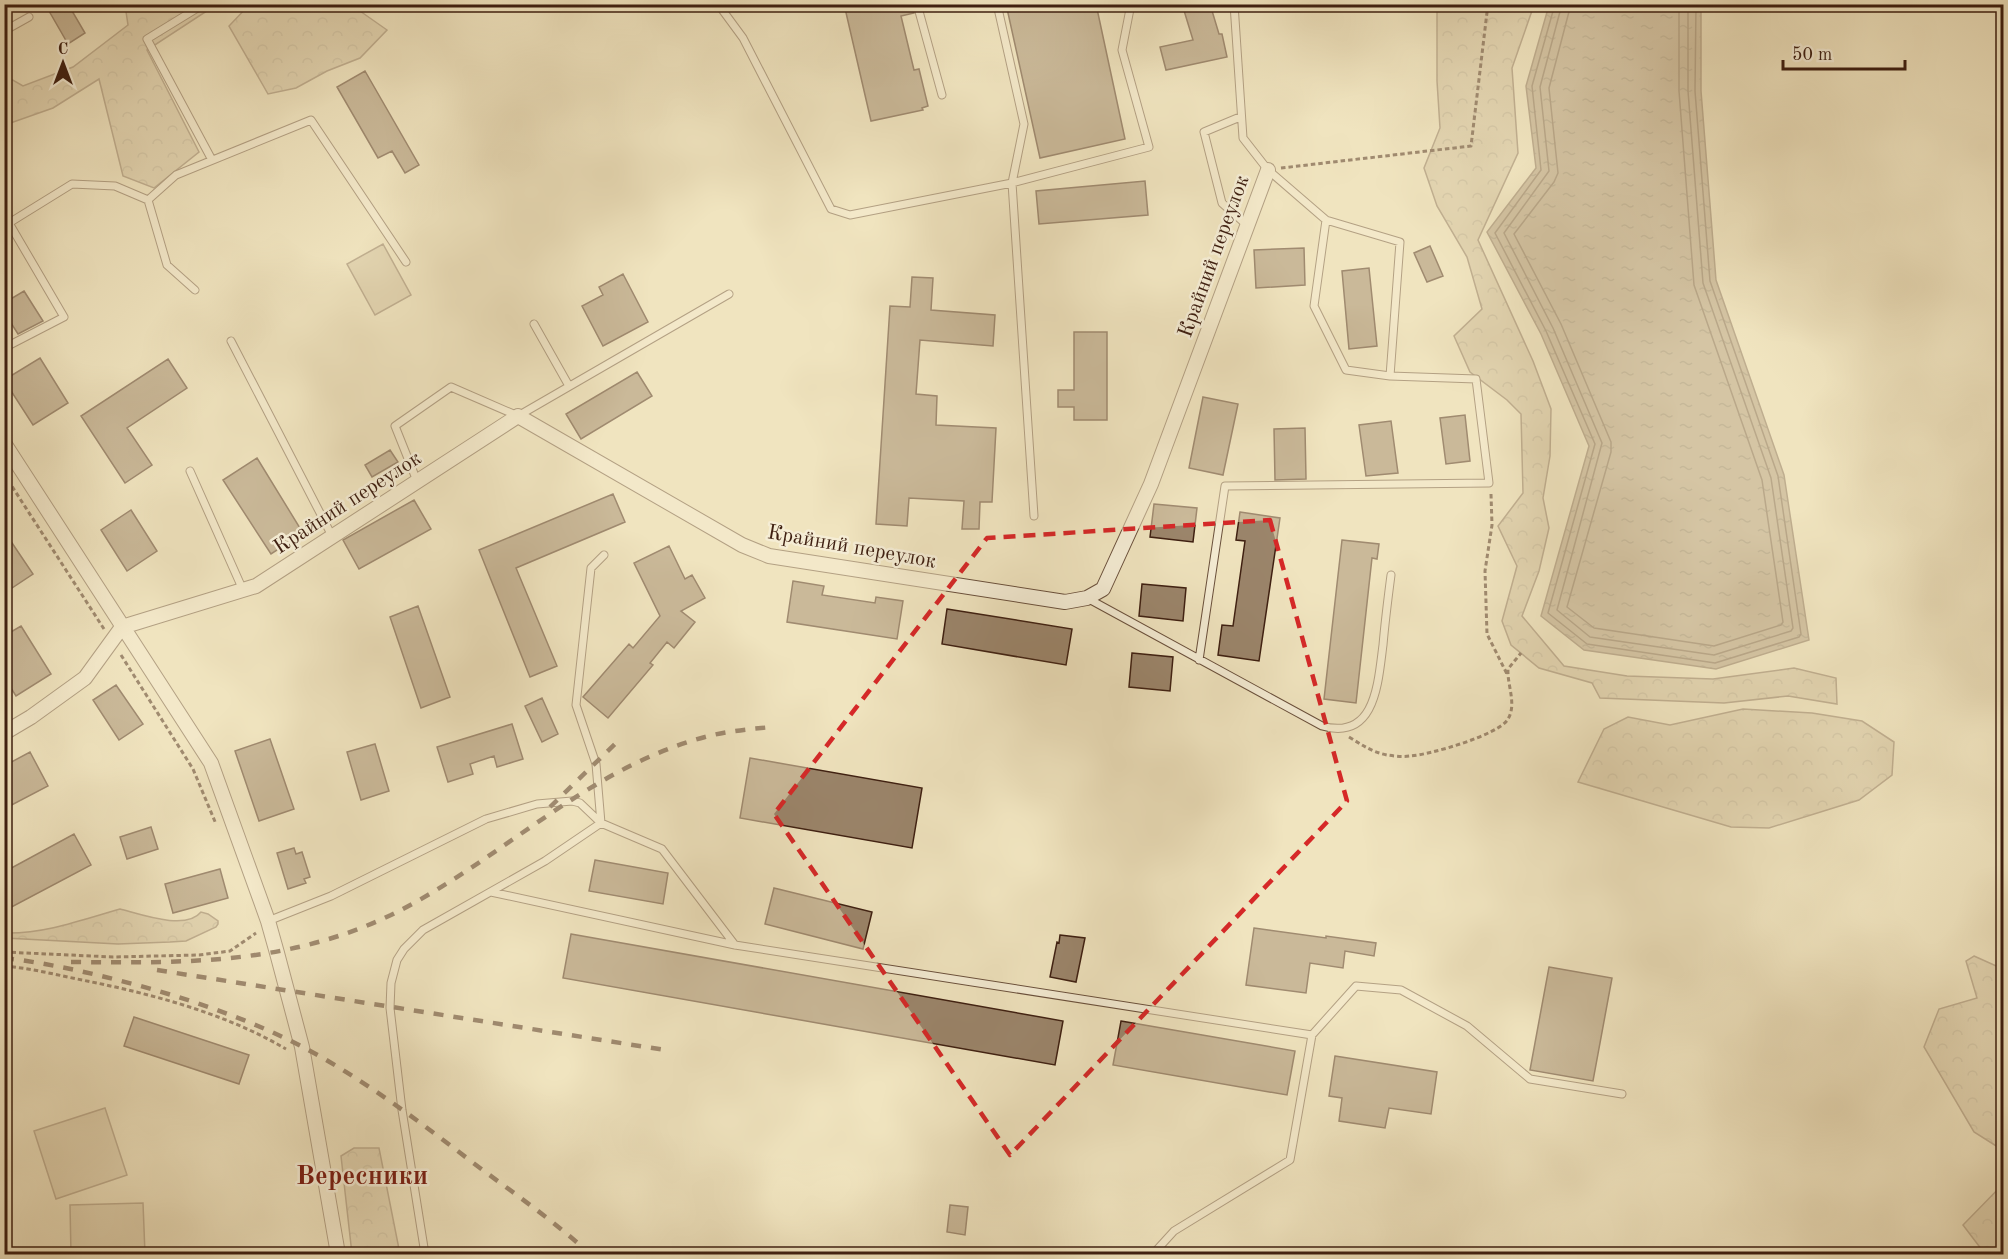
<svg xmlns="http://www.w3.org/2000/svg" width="2008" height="1259" viewBox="0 0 2008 1259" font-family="'Old Standard TT',serif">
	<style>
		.green { fill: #d2c3a1; stroke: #887159; stroke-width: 1.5 }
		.forest { fill: url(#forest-crowns); stroke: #887159; stroke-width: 1.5 }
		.water { fill: url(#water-ripples); stroke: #846d56; stroke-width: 1.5 }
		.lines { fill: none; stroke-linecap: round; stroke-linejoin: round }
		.shore { stroke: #78604a; stroke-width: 1.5 }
		.building { fill: #9b856b; stroke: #3e1f11; stroke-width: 1.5 }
		.lane-casing { stroke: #6a503c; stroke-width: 9 }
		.street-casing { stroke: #6a503c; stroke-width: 16 }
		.path { stroke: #3e1f11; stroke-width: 3; stroke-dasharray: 4.5 3; stroke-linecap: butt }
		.lane { stroke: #f5edd5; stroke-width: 7 }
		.street { stroke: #f5edd5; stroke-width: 14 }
		.rail { stroke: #3e1f11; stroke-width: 4.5; stroke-dasharray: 10 10; stroke-linecap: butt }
		.marked { fill: none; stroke: #d62828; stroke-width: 4.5; stroke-dasharray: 12 8; stroke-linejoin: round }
		.labels { text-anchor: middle; stroke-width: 5; stroke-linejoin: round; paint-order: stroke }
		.street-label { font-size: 21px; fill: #3e1f11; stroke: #f5edd5 }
		.district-label { font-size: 27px; font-weight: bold; fill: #7a1f14; stroke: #f5edd5 }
	</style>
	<defs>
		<pattern id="forest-crowns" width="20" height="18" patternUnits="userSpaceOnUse" patternTransform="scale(1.5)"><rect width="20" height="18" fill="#d2c3a1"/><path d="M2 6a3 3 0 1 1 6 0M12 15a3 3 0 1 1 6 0" fill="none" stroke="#b5a78a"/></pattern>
		<pattern id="water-ripples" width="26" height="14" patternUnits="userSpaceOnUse" patternTransform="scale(1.5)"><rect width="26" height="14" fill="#b3a184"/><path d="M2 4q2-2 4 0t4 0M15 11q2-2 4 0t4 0" fill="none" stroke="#93836b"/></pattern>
	</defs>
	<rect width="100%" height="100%" fill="#f0e4bf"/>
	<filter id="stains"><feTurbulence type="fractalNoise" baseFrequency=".00333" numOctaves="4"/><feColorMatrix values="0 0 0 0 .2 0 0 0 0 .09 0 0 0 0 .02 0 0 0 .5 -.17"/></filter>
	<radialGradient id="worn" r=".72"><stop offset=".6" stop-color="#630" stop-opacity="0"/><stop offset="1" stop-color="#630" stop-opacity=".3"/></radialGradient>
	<path class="green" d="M 383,244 L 411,295 L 375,315 L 347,264 Z
		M 105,1108 L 127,1175 L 56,1199 L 34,1131 Z
		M 143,1203 L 145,1254 L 71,1254 L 70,1205 Z"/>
	<path class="forest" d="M 350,4 L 387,30 L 360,58 L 327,71 L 296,88 L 268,94 L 229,26 L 249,5 Z
		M 125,5 L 216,5 L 147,50 L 199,152 L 154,188 L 123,176 L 99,79 L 53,108 L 5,125 L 4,75 L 23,86 L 73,67 L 128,25 Z
		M 1437,5 L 1534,5 L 1512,68 L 1518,153 L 1478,240 L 1533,361 L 1551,409 L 1550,456 L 1543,498 L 1549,528 L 1539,571 L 1522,616 L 1564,666 L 1627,676 L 1713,679 L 1794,668 L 1836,678 L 1837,704 L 1788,696 L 1724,703 L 1600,698 L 1592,683 L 1539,668 L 1511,645 L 1502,621 L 1517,566 L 1498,526 L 1523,493 L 1521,414 L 1507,400 L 1470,372 L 1454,336 L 1482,309 L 1467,257 L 1437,206 L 1424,168 L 1440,128 L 1437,81 Z
		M 1743,709 L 1812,713 L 1862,721 L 1894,742 L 1892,775 L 1859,800 L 1769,828 L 1731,827 L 1578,782 L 1604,729 L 1628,717 L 1670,725 Z
		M 120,909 C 140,914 186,931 201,912 L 208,914 L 218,921 L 218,924 L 216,927 L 186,941 L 170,942 L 118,944 L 5,938 L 5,933 C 44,934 82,920 120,909 Z
		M 1974,956 L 2003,969 L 2004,1147 L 2001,1149 L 1974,1132 L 1924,1047 L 1939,1009 L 1977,998 L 1966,961 Z
		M 354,1148 L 379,1148 L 400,1254 L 352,1254 L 341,1156 Z
		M 2003,1184 L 2003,1254 L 1985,1254 L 1963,1225 Z"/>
	<path class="water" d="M 1549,5 L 1701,5 L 1701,91 L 1716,280 L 1784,475 L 1809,640 L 1716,669 L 1584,650 L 1541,616 L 1589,446 L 1541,334 L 1487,232 L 1536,168 L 1526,86 Z"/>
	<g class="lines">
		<path class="shore" d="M 1555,4 L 1532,86 L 1541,170 L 1495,233 L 1546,331 L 1595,444 L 1548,613 L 1587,644 L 1715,663 L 1799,637 L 1801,634 L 1778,476 L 1710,281 L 1695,91 L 1696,4
			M 1562,4 L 1540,87 L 1549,171 L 1504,233 L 1553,328 L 1602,443 L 1557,610 L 1590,637 L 1714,655 L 1791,631 L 1793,628 L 1771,478 L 1703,283 L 1688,91 L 1688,4
			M 1571,4 L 1549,88 L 1558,173 L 1554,182 L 1514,234 L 1561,324 L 1611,442 L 1611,452 L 1567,607 L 1594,628 L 1714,646 L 1781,625 L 1783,622 L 1762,480 L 1694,285 L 1679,91 L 1679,4"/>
	</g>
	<path class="building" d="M 45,4 L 68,4 L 85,33 L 68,44 Z
		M 844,4 L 911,4 L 914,13 L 901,16 L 914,70 L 919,69 L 928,106 L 922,108 L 923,110 L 871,121 Z
		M 1006,4 L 1096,4 L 1125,139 L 1040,158 Z
		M 1182,4 L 1210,4 L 1219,34 L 1222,34 L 1227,57 L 1166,70 L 1160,47 L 1193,40 Z
		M 365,71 L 419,165 L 405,173 L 392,151 L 378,158 L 337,87 Z
		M 1145,181 L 1148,215 L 1039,224 L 1036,191 Z
		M 1430,246 L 1443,276 L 1427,282 L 1414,253 Z
		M 1304,248 L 1305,285 L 1256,288 L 1254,250 Z
		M 1369,268 L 1377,346 L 1349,349 L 1342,271 Z
		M 623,274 L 648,322 L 603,346 L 582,306 L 603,295 L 599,287 Z
		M 912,277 L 933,278 L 931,310 L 995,315 L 993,346 L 920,340 L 916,394 L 937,396 L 936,425 L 996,428 L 992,502 L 980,502 L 979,529 L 962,529 L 964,501 L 909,498 L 907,526 L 876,524 L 890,306 L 910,307 Z
		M 24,291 L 43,321 L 18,334 L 4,312 L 4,303 Z
		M 1074,332 L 1107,332 L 1107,420 L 1074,420 L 1074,407 L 1058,407 L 1058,390 L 1074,390 Z
		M 40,358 L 68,403 L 33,425 L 4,380 Z
		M 168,359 L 187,388 L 127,428 L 152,465 L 125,483 L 81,416 Z
		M 637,372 L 652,396 L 581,439 L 566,414 Z
		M 1203,397 L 1238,404 L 1223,475 L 1189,468 Z
		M 1465,415 L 1470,461 L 1446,464 L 1440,418 Z
		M 1391,421 L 1398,473 L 1366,476 L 1359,425 Z
		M 1305,428 L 1306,479 L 1275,480 L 1274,429 Z
		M 390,450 L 398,462 L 372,477 L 365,465 Z
		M 257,458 L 303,533 L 271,554 L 223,480 Z
		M 613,494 L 625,522 L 516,568 L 557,666 L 530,677 L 479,550 Z
		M 414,500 L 431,529 L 359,569 L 343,540 Z
		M 1154,504 L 1197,508 L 1193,542 L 1150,537 Z
		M 131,510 L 157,551 L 127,571 L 101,530 Z
		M 1240,512 L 1280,518 L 1259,661 L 1218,655 L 1222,625 L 1233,626 L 1245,541 L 1236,540 Z
		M 4,531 L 33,574 L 12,588 L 4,576 Z
		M 1342,540 L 1379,544 L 1377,559 L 1372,558 L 1356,703 L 1324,699 Z
		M 669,546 L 685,579 L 692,575 L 705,598 L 681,611 L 695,622 L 674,648 L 667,642 L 650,663 L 653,665 L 608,718 L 583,697 L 629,644 L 633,648 L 660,616 L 634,563 Z
		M 793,581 L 824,586 L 822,595 L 875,603 L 876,597 L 903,601 L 897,639 L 787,622 Z
		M 1142,584 L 1186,588 L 1183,621 L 1139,616 Z
		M 418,606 L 450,697 L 421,708 L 390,617 Z
		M 947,609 L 1072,629 L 1066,665 L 942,644 Z
		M 21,626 L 51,674 L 16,696 L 4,677 L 4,636 Z
		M 1132,653 L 1173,657 L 1170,691 L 1129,687 Z
		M 116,685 L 143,724 L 119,740 L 93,700 Z
		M 542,698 L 558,734 L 542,742 L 525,706 Z
		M 512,724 L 523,759 L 497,767 L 494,756 L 470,764 L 473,774 L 448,782 L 437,747 Z
		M 270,739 L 294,809 L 259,821 L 235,751 Z
		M 375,744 L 389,791 L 361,800 L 347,752 Z
		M 30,752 L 48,786 L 4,809 L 4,766 Z
		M 750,758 L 922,788 L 912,848 L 740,818 Z
		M 151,827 L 158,849 L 127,859 L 120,837 Z
		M 74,834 L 91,865 L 4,911 L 4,872 Z
		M 294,848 L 296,854 L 302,852 L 310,877 L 304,879 L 306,883 L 288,889 L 277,853 Z
		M 595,860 L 668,873 L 663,904 L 589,891 Z
		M 220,869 L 228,898 L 173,913 L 165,884 Z
		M 774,888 L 872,912 L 863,949 L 765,924 Z
		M 1254,928 L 1326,938 L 1326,936 L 1376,943 L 1374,956 L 1345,951 L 1343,968 L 1310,963 L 1306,993 L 1246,985 Z
		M 571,934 L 1063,1021 L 1055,1065 L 563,978 Z
		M 1060,935 L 1085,938 L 1076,982 L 1050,977 L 1057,942 L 1059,943 Z
		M 1549,967 L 1612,978 L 1593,1081 L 1530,1070 Z
		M 134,1017 L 249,1055 L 239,1084 L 124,1046 Z
		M 1121,1021 L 1295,1051 L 1287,1095 L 1113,1065 Z
		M 1335,1056 L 1437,1072 L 1431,1114 L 1389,1108 L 1385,1128 L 1339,1121 L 1342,1098 L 1329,1096 Z
		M 950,1205 L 968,1207 L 965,1235 L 947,1232 Z"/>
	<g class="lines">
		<defs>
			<path id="lane" d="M 204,4 L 147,39 L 212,160
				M 718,4 L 743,38 L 831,209 L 850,215 L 1012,183 L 1034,516
				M 917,4 L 942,95
				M 997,4 L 1024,124 L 1012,183 L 1149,147 L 1122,50 L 1130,9 L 1129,4
				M 4,31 L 29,17
				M 1240,117 L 1204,132 L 1222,203 L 1247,225
				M 148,200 L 176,175 L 311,120 L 406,262
				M 4,220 L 9,223 L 64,317 L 4,348
				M 1326,220 L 1400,242 L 1390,376
				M 9,223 L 72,184 L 115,186 L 148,200 L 167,265 L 195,290
				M 534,324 L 569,386
				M 231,341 L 332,536
				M 190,471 L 243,590
				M 417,481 L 395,426 L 451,387 L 518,416 L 729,294
				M 1087,598 L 1322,726 C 1376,741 1378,682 1383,645 C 1385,621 1388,598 1391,575
				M 1199,660 L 1225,486 L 1489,483 L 1476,379 L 1390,376 L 1346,370 L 1314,306 L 1326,220 L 1268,170 L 1243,138 L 1234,4
				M 491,892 L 735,945 L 1312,1035 L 1356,986 L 1401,990 L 1467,1026 L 1530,1079 L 1622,1094
				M 268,921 L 331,896 L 486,819 L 537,804 L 572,801 L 580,803 L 601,823 L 662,849 L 735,945
				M 425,1254 L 402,1110 L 390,1008 L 391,983 L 397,960 L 404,949 L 423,930 L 545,861 L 601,823 L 596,764 L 576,705 L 591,568 L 604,555
				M 1153,1254 L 1174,1231 L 1290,1160 L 1312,1035"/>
			<path id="street" d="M 4,443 L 211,763 L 268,921 L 277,953 L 302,1047 L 338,1254
				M 122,627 L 256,586 L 518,416 L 742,545 L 769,556 L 1065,602 L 1087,598 L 1103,589 L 1151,484 L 1268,170
				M 4,733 L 31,717 L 85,678 L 122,627"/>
		</defs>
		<use href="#lane" class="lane-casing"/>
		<use href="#street" class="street-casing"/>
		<path class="path" d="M 1281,168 L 1471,146 L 1488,4
			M 4,474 L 104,629
			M 1491,494 L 1492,525 L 1485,571 L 1487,634 L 1507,674
			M 121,655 L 193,769 L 216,824
			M 1349,737 C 1362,745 1372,752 1387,755 C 1394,756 1402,757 1410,756 C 1429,755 1499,735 1508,719 C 1517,704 1507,685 1508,669 L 1521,653
			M 4,952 L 113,957 L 199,955 L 230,951 L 256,933
			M 4,966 C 29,968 53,974 77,979 C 148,993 223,1012 286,1049"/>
		<use href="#lane" class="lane"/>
		<use href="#street" class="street"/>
		<path class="rail" d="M 550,807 L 616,743
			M 4,958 C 48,963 91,973 133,984 C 200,1002 263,1024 323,1058 C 376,1089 424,1125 472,1162 C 512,1192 553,1220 590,1254
			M 71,962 C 184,963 286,965 391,915 C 499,862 587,768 705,737 C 727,731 750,729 772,727
			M 157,970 L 665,1050"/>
	</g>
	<path d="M0 0H2008V1259H0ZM 1270,520 L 1347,801 L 1010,1155 L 774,814 L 987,538 Z" fill="#f0e4bf" fill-opacity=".55" fill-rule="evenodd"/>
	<path class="marked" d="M 1270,520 L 1347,801 L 1010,1155 L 774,814 L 987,538 Z"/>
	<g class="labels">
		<g class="street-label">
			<text transform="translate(1213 256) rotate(-70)" y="7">Крайний переулок</text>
			<text transform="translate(347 502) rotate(-33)" y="7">Крайний переулок</text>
			<text transform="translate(852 546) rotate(10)" y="7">Крайний переулок</text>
		</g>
		<g class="district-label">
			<text x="362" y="1184">Вересники</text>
		</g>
	</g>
	<rect width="2008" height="1259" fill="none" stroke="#f0e4bf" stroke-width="24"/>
	<rect x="6" y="6" width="1996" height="1247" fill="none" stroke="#3e1f11" stroke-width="3"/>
	<rect x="12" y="12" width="1984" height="1235" fill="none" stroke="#3e1f11" stroke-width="1.5"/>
	<g transform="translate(63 63)" stroke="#f5edd5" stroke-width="4.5" paint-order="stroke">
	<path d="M0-4.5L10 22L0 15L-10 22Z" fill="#3e1f11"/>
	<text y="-9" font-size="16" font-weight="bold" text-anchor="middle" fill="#3e1f11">С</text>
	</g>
	<path d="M1783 60v9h122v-9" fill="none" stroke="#3e1f11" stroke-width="3"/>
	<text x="1792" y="60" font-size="18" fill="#3e1f11" stroke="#f5edd5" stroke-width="4.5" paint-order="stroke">50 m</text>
	<rect width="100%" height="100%" filter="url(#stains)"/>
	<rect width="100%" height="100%" fill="url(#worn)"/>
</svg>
